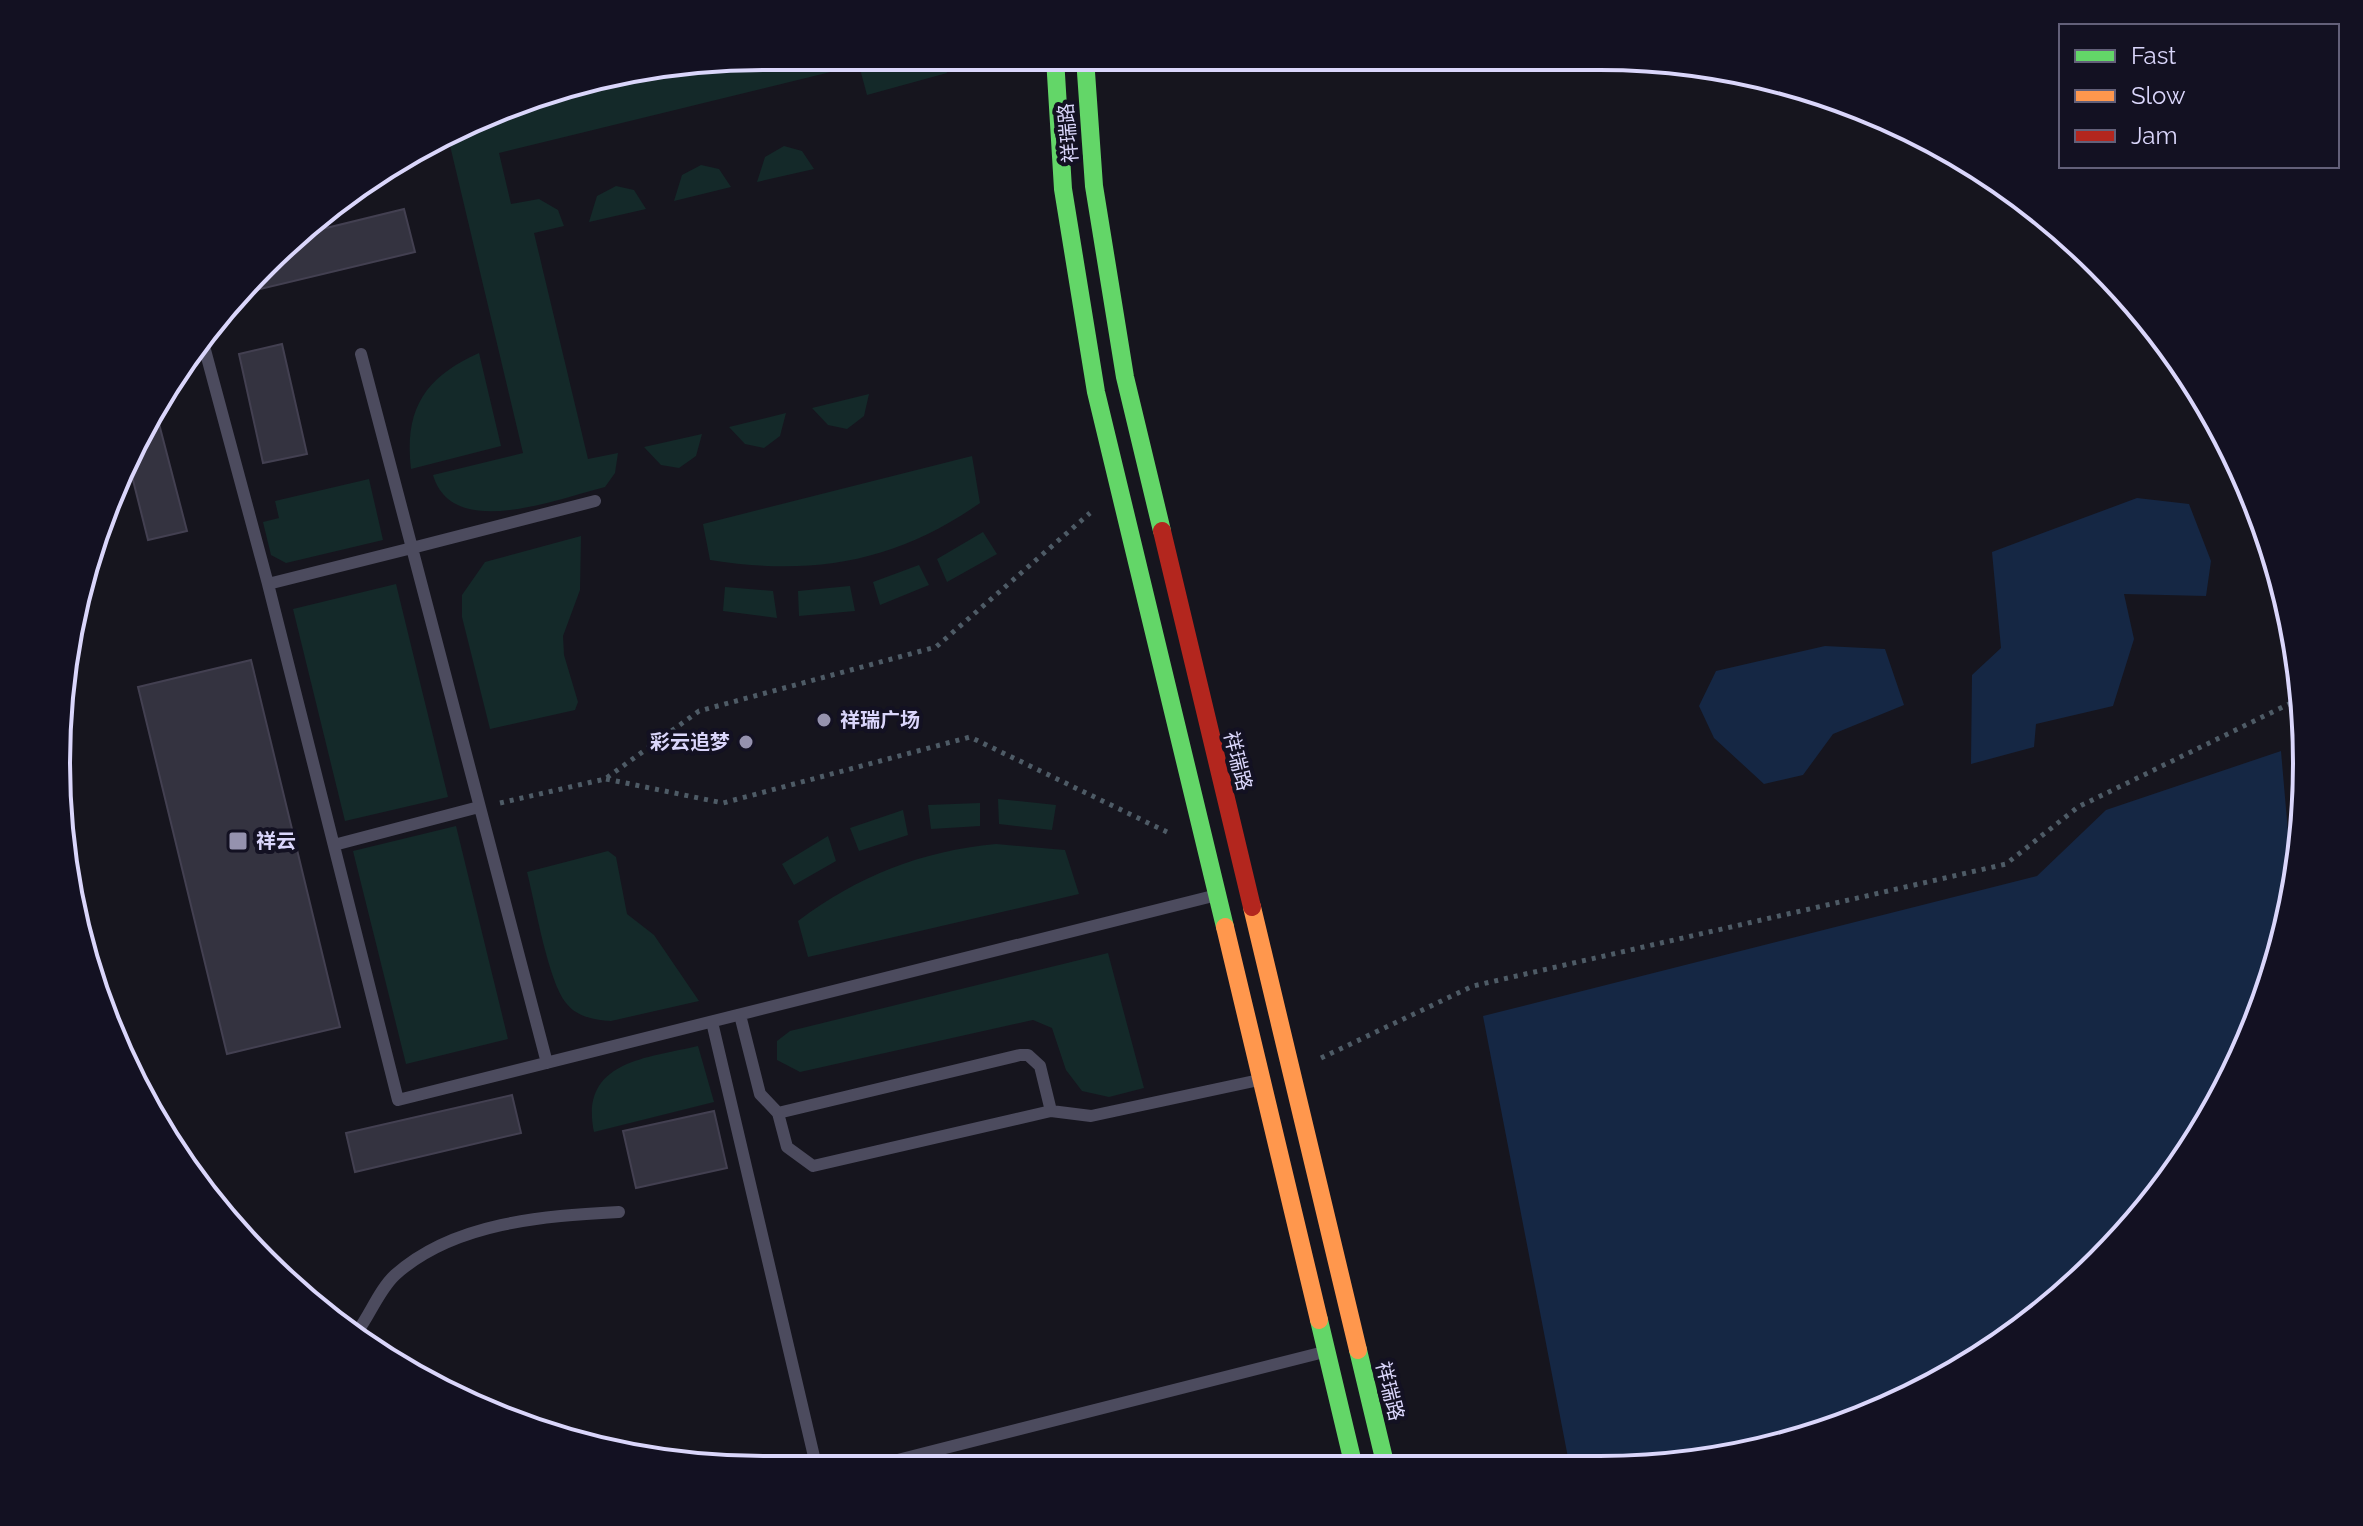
<svg xmlns="http://www.w3.org/2000/svg" width="2363" height="1526" viewBox="0 0 2363 1526" font-family="Raleway,'Noto Sans SC',sans-serif">
	<style>
		.green { fill: #142929 }
		.water { fill: #152744 }
		.building { fill: #343340; stroke: #434051; stroke-width: 2 }
		.lines { fill: none; stroke-linecap: round; stroke-linejoin: round }
		.path { stroke: #4e5b66; stroke-width: 5; stroke-dasharray: 4 6; stroke-linecap: butt }
		.lane { stroke: #4c4b5e; stroke-width: 12 }
		.fast { stroke: #63d668; stroke-width: 18 }
		.slow { stroke: #ff974d; stroke-width: 18 }
		.jam { stroke: #b3261e; stroke-width: 18 }
		.poi-dot { fill: #9592ae; stroke: #131122; stroke-width: 3 }
		.labels { text-anchor: middle; stroke-width: 8; stroke-linejoin: round; paint-order: stroke }
		.street-label { font-size: 20px; fill: #dad6fb; stroke: #131122 }
		.poi-label { font-size: 20px; font-weight: bold; fill: #dad6fb; stroke: #131122; text-anchor: start }
		.rim { fill: none; stroke: #dad6fb; stroke-width: 4 }
	</style>
	<rect width="100%" height="100%" fill="#16151e"/>
	<path class="green" d="M 763,56 L 942,57 L 947,73 L 867,95 L 859,65 L 499,153 L 511,204 L 539,199 L 558,210 L 564,226 L 534,233 L 588,459 L 618,453 L 615,473 L 605,487 C 557,499 452,541 433,475 L 523,453 L 448,137 L 536,93 Z
		M 784,146 L 802,151 L 814,169 L 757,182 L 765,157 Z
		M 701,165 L 719,169 L 731,187 L 674,201 L 682,175 Z
		M 616,186 L 634,190 L 646,209 L 589,222 L 597,196 Z
		M 479,353 L 501,446 L 411,469 C 404,409 425,377 479,353 Z
		M 869,394 L 864,416 L 847,429 L 828,425 L 812,408 Z
		M 786,413 L 780,436 L 764,448 L 745,444 L 729,427 Z
		M 702,434 L 696,456 L 679,468 L 661,465 L 644,447 Z
		M 972,456 L 980,503 C 894,563 812,576 710,560 L 703,524 Z
		M 369,479 L 383,540 L 286,563 L 271,555 L 263,522 L 279,518 L 275,501 Z
		M 983,532 L 997,554 L 947,582 L 937,559 Z
		M 581,536 L 580,590 L 563,636 L 564,655 L 578,702 L 575,710 L 490,729 L 462,617 L 462,595 L 485,562 Z
		M 919,565 L 929,585 L 880,605 L 873,582 Z
		M 396,584 L 448,797 L 345,821 L 293,609 Z
		M 850,586 L 855,611 L 799,616 L 798,591 Z
		M 725,587 L 773,591 L 777,618 L 723,611 Z
		M 998,799 L 1056,805 L 1052,830 L 999,824 Z
		M 980,803 L 980,826 L 931,829 L 928,805 Z
		M 903,810 L 908,835 L 859,851 L 850,828 Z
		M 456,826 L 508,1039 L 406,1064 L 353,851 Z
		M 828,836 L 836,861 L 794,885 L 782,864 Z
		M 996,844 L 1065,850 L 1079,894 L 808,957 L 798,921 C 858,876 921,851 996,844 Z
		M 608,851 L 616,857 L 627,914 L 654,935 L 699,1001 L 611,1021 C 594,1020 577,1017 566,1003 C 548,981 535,903 527,872 Z
		M 1108,953 L 1144,1088 L 1109,1097 L 1082,1091 L 1066,1070 L 1052,1028 L 1033,1020 L 800,1072 L 777,1060 L 777,1041 L 790,1031 Z
		M 698,1046 L 714,1102 L 594,1132 C 579,1061 647,1058 698,1046 Z"/>
	<path class="water" d="M 2137,498 L 2189,504 L 2211,561 L 2206,596 L 2124,594 L 2134,639 L 2113,706 L 2036,724 L 2034,747 L 1971,764 L 1972,675 L 2001,648 L 1992,552 Z
		M 1825,646 L 1885,649 L 1904,705 L 1833,734 L 1803,775 L 1764,784 L 1714,738 L 1699,706 L 1716,671 Z
		M 2281,751 L 2293,890 L 2270,990 L 2213,1116 L 2132,1229 L 2031,1324 L 1912,1397 L 1783,1446 L 1646,1469 L 1570,1468 L 1483,1016 L 2037,876 L 2106,810 Z"/>
	<path class="building" d="M 404,209 L 415,252 L 248,292 L 310,232 Z
		M 282,344 L 307,454 L 263,463 L 239,354 Z
		M 157,416 L 187,531 L 148,540 L 130,468 Z
		M 251,660 L 340,1027 L 227,1054 L 138,687 Z
		M 512,1095 L 521,1133 L 355,1172 L 346,1133 Z
		M 714,1111 L 727,1168 L 636,1188 L 623,1131 Z"/>
	<g class="lines">
		<path class="path" d="M 606,779 L 723,803 L 970,737 L 1167,832
			M 500,803 L 605,779 L 699,711 L 936,647 L 1090,513
			M 1321,1058 L 1473,986 L 2006,864 L 2078,807 L 2291,703 L 2305,711"/>
		<path class="lane" d="M 201,335 L 268,584
			M 361,354 L 412,548 L 268,584 L 398,1100 L 1213,896
			M 334,845 L 479,807
			M 740,1015 L 760,1094 L 778,1113 L 787,1147 L 813,1166 L 1051,1111 L 1091,1116 L 1259,1080
			M 712,1022 L 816,1465
			M 547,1063 L 412,548 L 595,501
			M 778,1113 L 1020,1055 L 1028,1055 L 1040,1066 L 1051,1111
			M 357,1332 C 370,1315 379,1290 395,1275 C 454,1222 544,1216 619,1212
			M 878,1465 L 1324,1352"/>
		<path class="fast" d="M 1055,58 L 1063,189 L 1096,392 L 1225,927
			M 1085,58 L 1094,186 L 1125,377 L 1162,531
			M 1319,1320 L 1354,1467
			M 1358,1350 L 1386,1467"/>
		<path class="slow" d="M 1252,907 L 1358,1350
			M 1225,927 L 1319,1320"/>
		<path class="jam" d="M 1162,531 L 1252,907"/>
	</g>
	<g class="poi-dot">
		<circle cx="824" cy="720" r="8"/>
		<circle cx="746" cy="742" r="8"/>
		<rect x="228" y="831" width="20" height="20" rx="4"/>
	</g>
	<g class="labels">
		<g class="street-label">
			<text transform="translate(1068 133) rotate(-95)" y="7">祥瑞路</text>
			<text transform="translate(1238 761) rotate(76)" y="7">祥瑞路</text>
			<text transform="translate(1390 1391) rotate(76)" y="7">祥瑞路</text>
		</g>
		<g class="poi-label">
			<text x="840" y="727">祥瑞广场</text>
			<text x="730" y="749" text-anchor="end">彩云追梦</text>
			<text x="256" y="848">祥云</text>
		</g>
	</g>
	<path d="M0 0H2363V1526H0ZM763 70H1600A693 693 0 0 1 2293 763V763A693 693 0 0 1 1600 1456H763A693 693 0 0 1 70 763V763A693 693 0 0 1 763 70Z" fill="#131122" fill-rule="evenodd"/>
	<path class="rim" d="M763 70H1600A693 693 0 0 1 2293 763V763A693 693 0 0 1 1600 1456H763A693 693 0 0 1 70 763V763A693 693 0 0 1 763 70Z"/>
	<rect x="2059" y="24" width="280" height="144" fill="#131122" stroke="#636079" stroke-width="2"/>
	<rect x="2075" y="50" width="40" height="12" fill="#63d668" stroke="#636079" stroke-width="2"/>
	<text x="2131" y="64" font-size="24" fill="#dad6fb">Fast</text>
	<rect x="2075" y="90" width="40" height="12" fill="#ff974d" stroke="#636079" stroke-width="2"/>
	<text x="2131" y="104" font-size="24" fill="#dad6fb">Slow</text>
	<rect x="2075" y="130" width="40" height="12" fill="#b3261e" stroke="#636079" stroke-width="2"/>
	<text x="2131" y="144" font-size="24" fill="#dad6fb">Jam</text>
</svg>
